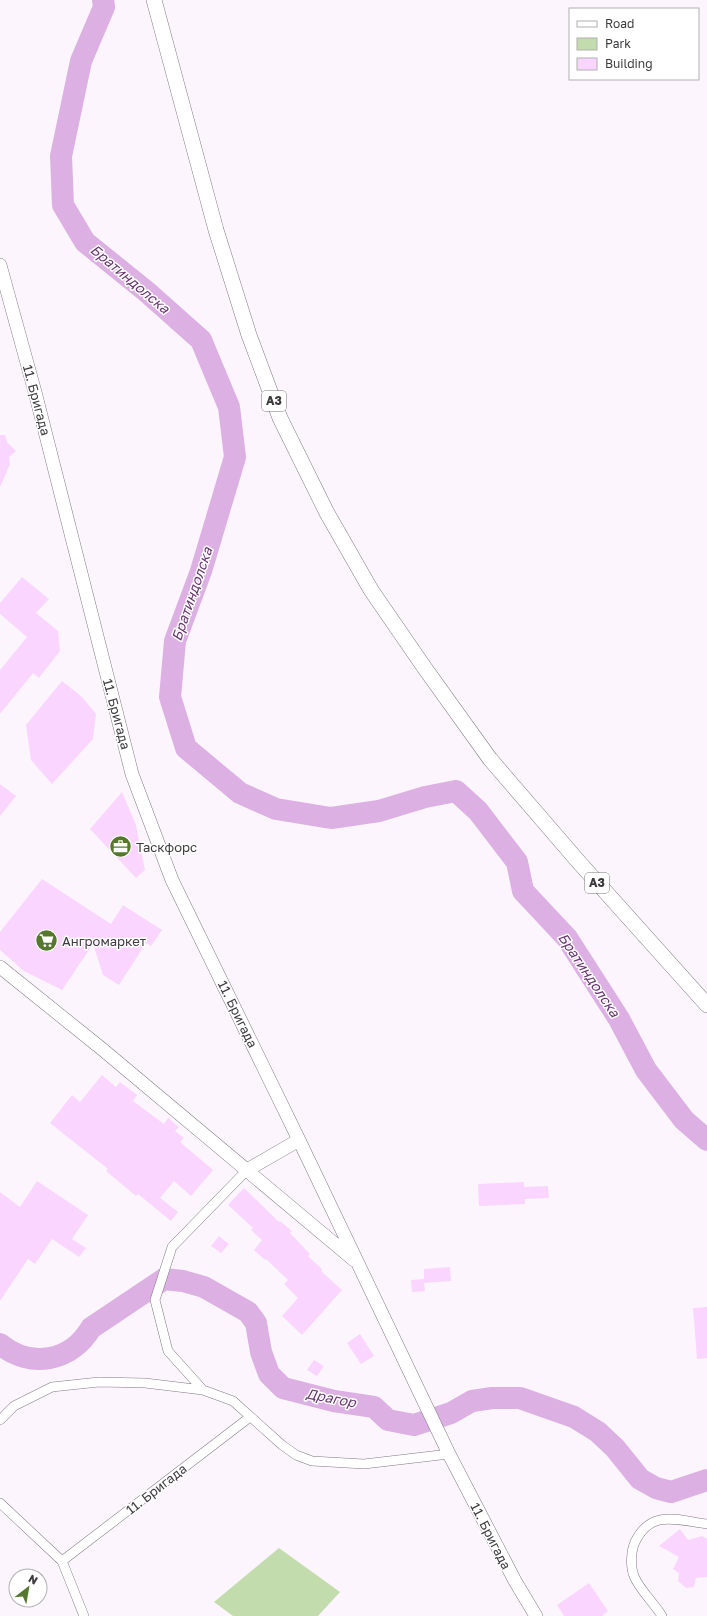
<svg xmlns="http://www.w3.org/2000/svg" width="707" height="1616" viewBox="0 0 707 1616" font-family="'Golos Text',sans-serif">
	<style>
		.green { fill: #c3dcad }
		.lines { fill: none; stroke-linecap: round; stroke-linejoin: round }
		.river { stroke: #dcb0e3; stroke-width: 22 }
		.building { fill: #f9d5ff }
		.street-casing { stroke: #827984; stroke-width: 10 }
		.secondary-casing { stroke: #827984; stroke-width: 14 }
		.primary-casing { stroke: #827984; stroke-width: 16 }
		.street { stroke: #fff; stroke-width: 9 }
		.secondary { stroke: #fff; stroke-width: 13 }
		.primary { stroke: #fff; stroke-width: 15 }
		.labels { text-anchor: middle; stroke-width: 3; stroke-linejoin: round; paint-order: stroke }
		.shield { fill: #fff; stroke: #777578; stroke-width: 1 }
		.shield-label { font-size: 12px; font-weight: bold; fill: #3d3a3e }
		.street-label { font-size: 13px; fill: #3d3a3e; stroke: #fff }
		.poi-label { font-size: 13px; fill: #3d3a3e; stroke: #fff; text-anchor: start }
		.water-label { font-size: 14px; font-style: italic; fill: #683371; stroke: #fff }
	</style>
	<rect width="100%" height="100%" fill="#fdf5fe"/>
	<path class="green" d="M 279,1548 L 340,1592 L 318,1616 L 233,1616 L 214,1602 Z"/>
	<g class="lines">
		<path class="river" d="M 103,0 L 104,7 L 81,61 L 61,156 L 63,205 L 85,242 L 147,292 L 201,340 L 229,407 L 235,457 L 201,571 L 175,641 L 170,697 L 186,748 L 240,793 L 276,809 L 331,818 L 379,811 L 425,797 L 456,791 L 478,811 L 517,862 L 523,891 L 567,938 L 619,1019 L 646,1070 L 684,1120 L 707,1140
			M 0,1344 C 30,1369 71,1362 91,1328 L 164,1279 L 183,1281 L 204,1287 L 248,1312 L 256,1323 L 261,1352 L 269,1374 L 283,1388 L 334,1401 L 374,1407 L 388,1420 L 414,1425 L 451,1413 L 472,1401 L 492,1398 L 520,1398 L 574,1417 L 598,1432 L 615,1448 L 640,1479 L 656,1488 L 671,1492 L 707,1480"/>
	</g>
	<path class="building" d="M 0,435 L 5,435 L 7,442 L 16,451 L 9,457 L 10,464 L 0,487 Z
		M 22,577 L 49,599 L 36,613 L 58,631 L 60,651 L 39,678 L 33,673 L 0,714 L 0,670 L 27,637 L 0,614 L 0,603 Z
		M 62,681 L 82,697 L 96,714 L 93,739 L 52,784 L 31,760 L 26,725 Z
		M 0,784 L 16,796 L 0,816 Z
		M 122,792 L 136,825 L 145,870 L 136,878 L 90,829 Z
		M 42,879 L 111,924 L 123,905 L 162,930 L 151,946 L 146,943 L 119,985 L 103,975 L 93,944 L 62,990 L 24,971 L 0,950 L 0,932 Z
		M 102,1075 L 116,1087 L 120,1082 L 137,1095 L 133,1101 L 164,1124 L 168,1118 L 179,1127 L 175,1131 L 184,1138 L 180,1142 L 213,1170 L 191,1196 L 174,1181 L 160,1198 L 178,1212 L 171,1221 L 138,1194 L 136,1196 L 106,1171 L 108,1169 L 50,1123 L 72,1095 L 80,1102 Z
		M 37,1181 L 88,1215 L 72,1239 L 86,1248 L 79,1257 L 52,1239 L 35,1264 L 28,1259 L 0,1301 L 0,1192 L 20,1207 Z
		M 524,1182 L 524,1187 L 548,1186 L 549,1198 L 525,1199 L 525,1204 L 479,1206 L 478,1184 Z
		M 244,1188 L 279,1222 L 280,1221 L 292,1231 L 290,1233 L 310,1254 L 308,1256 L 322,1269 L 321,1271 L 342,1290 L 302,1335 L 282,1316 L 298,1298 L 284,1284 L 288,1280 L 266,1259 L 265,1260 L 254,1250 L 262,1240 L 251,1230 L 253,1228 L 228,1205 Z
		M 219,1236 L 229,1244 L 221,1253 L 211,1246 Z
		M 450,1267 L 451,1281 L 424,1283 L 425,1291 L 412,1292 L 411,1280 L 424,1279 L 424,1269 Z
		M 707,1307 L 707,1358 L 697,1359 L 693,1308 Z
		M 360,1334 L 374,1356 L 361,1364 L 347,1343 Z
		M 314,1360 L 324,1366 L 317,1376 L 307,1370 Z
		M 680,1529 L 688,1540 L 702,1536 L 707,1539 L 707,1577 L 696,1578 L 694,1587 L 686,1588 L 678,1581 L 679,1573 L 673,1569 L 679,1557 L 659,1546 Z
		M 589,1583 L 608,1611 L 602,1616 L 564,1616 L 557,1605 Z"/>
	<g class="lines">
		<defs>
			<path id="street" d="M 203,1390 L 168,1351 L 155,1300 L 172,1247 L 247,1170
				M 0,1420 L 14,1406 L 52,1387 L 99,1382 L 145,1383 L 203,1390 L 233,1401 L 282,1445 L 296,1455 L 312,1461 L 364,1464 L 449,1454
				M 0,1503 L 62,1561 L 84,1616
				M 62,1561 L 250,1417
				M 662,1616 C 654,1603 639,1589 634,1576 C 630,1566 631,1551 635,1542 C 651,1509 677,1520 707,1524"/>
			<path id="secondary" d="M 0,265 L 35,392 L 132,774 L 172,880 L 299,1140 L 449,1454 L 515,1581 L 536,1616
				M 0,967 L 102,1049 L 354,1260
				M 247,1170 L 299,1140"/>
			<path id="primary" d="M 154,0 L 216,230 L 249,335 L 280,418 L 327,513 L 371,590 L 424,667 L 490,759 L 577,860 L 707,1005"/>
		</defs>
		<use href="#street" class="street-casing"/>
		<use href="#secondary" class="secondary-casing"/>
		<use href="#primary" class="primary-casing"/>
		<use href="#street" class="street"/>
		<use href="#secondary" class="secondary"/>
		<use href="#primary" class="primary"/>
	</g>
	<defs>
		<symbol id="office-disc" viewBox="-11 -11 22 22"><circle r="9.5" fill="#55772e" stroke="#fff"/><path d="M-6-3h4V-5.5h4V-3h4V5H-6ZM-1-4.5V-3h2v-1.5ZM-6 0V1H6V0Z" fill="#fff"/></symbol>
		<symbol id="supermarket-disc" viewBox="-11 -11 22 22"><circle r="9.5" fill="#55772e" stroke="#fff"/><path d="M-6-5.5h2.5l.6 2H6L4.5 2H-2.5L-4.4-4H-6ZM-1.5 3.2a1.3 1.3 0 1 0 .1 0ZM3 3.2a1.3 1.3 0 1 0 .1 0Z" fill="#fff"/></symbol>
	</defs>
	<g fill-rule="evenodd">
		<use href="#office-disc" x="108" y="834" width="25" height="25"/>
		<use href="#supermarket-disc" x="34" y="928" width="25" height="25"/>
	</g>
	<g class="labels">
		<g class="shield">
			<rect x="262" y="391" width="24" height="20" rx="3"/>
			<rect x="585" y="873" width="24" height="20" rx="3"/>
		</g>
		<g class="shield-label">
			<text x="274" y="405">A3</text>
			<text x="597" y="887">A3</text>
		</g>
		<g class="street-label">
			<text transform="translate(37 400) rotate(75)" y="5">11. Бригада</text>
			<text transform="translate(117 714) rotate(75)" y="5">11. Бригада</text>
			<text transform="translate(238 1014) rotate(64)" y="5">11. Бригада</text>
			<text transform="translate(156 1489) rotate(-38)" y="5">11. Бригада</text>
			<text transform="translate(491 1536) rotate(63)" y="5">11. Бригада</text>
		</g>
		<g class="poi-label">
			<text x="136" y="852">Таскфорс</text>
			<text x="62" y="946">Ангромаркет</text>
		</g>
		<g class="water-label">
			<text transform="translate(130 279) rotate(40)" y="5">Братиндолска</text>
			<text transform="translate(192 594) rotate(-71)" y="5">Братиндолска</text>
			<text transform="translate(589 975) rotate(56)" y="5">Братиндолска</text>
			<text transform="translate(331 1398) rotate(11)" y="5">Драгор</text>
		</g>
	</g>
	<rect x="569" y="8" width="130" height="72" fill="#ffffff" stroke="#b1b0b2"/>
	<rect x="577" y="21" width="20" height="6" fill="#ffffff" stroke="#b1b0b2"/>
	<text x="605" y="28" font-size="12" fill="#3d3a3e">Road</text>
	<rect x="577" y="38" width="20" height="12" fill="#c3dcad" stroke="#b1b0b2"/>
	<text x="605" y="48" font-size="12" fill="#3d3a3e">Park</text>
	<rect x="577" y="58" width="20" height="12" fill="#f9d5ff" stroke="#b1b0b2"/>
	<text x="605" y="68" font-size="12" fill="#3d3a3e">Building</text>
	<g transform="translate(28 1588) rotate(31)"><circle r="19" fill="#ffffff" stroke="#b1b0b2"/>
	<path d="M0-3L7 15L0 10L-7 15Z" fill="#55772e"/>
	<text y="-6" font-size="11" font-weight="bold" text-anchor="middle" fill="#3d3a3e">N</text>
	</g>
</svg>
